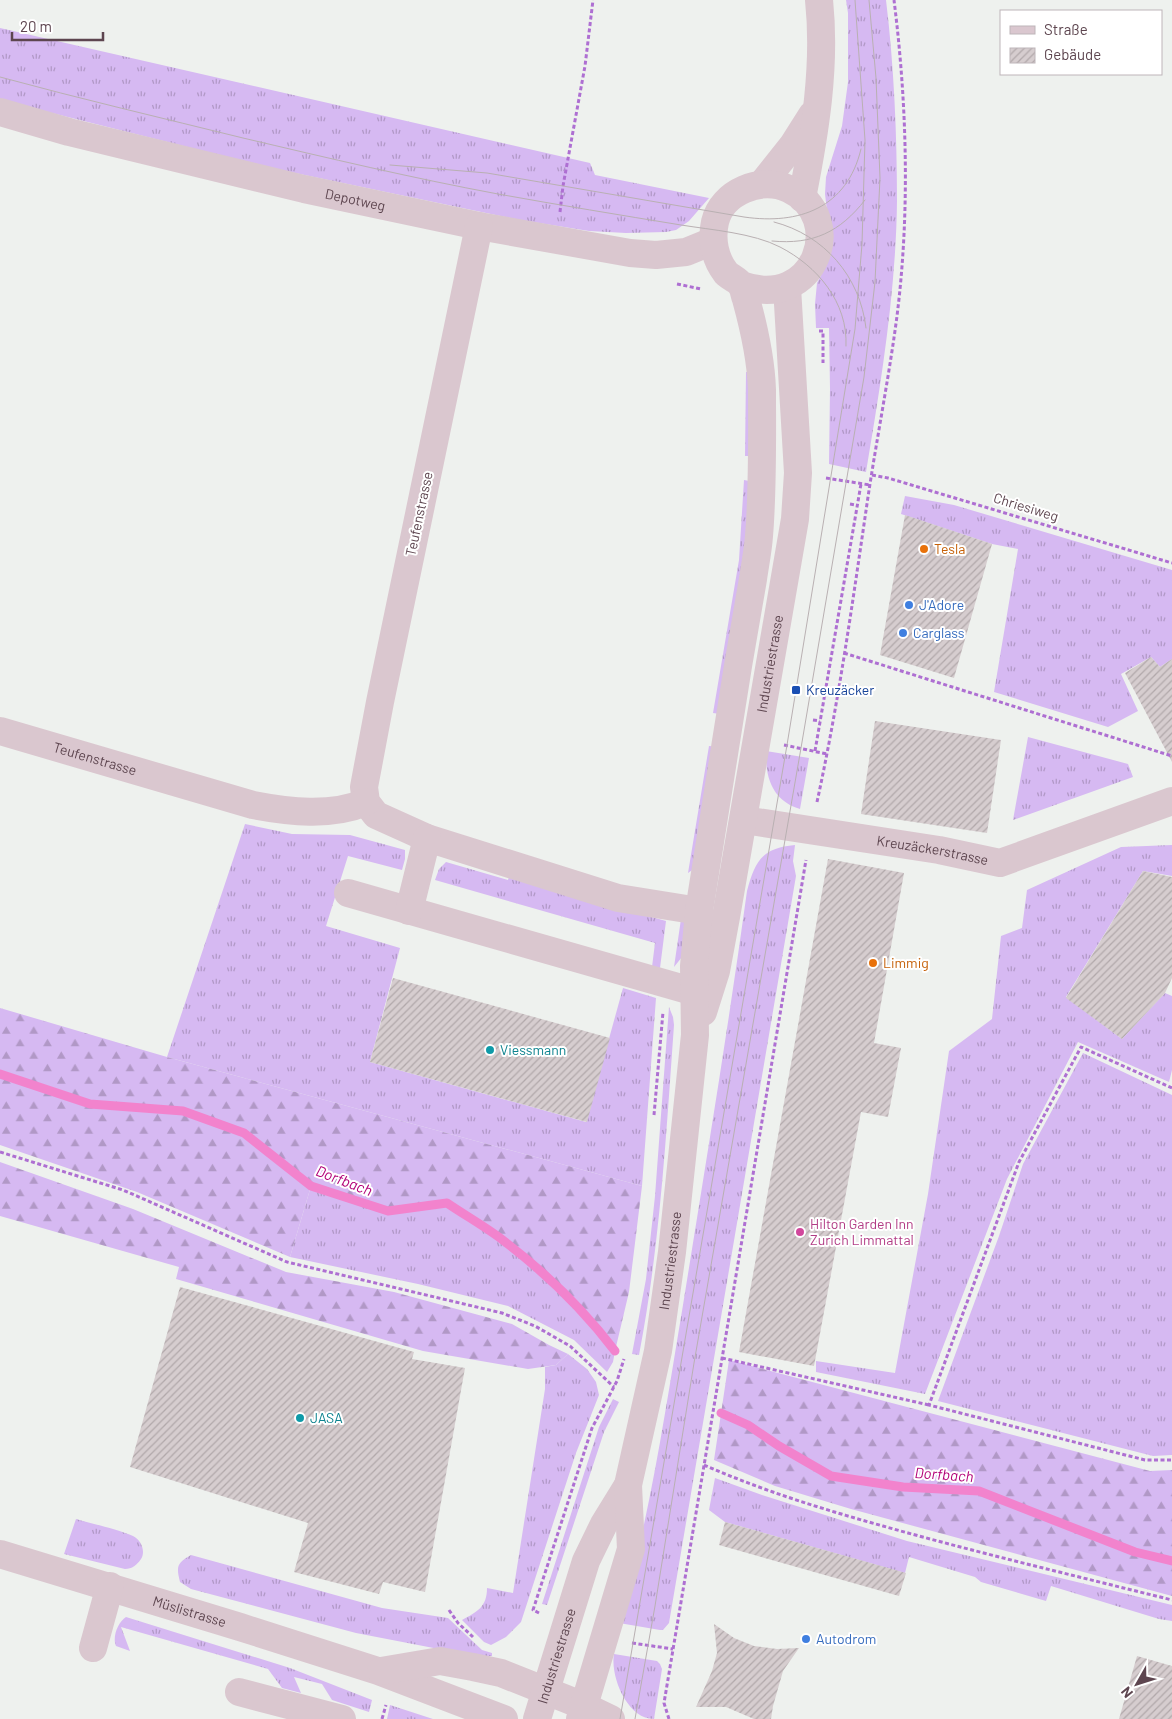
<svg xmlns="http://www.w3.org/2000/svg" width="1172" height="1719" viewBox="0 0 1172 1719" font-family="Barlow,sans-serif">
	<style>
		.grass { fill: url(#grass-tufts) }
		.forest { fill: url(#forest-firs) }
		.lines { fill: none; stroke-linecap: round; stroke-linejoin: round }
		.stream { stroke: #f283cd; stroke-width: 9 }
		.building { fill: url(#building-hatch) }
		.path { stroke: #ae6fd2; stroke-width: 3; stroke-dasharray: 4 2.5; stroke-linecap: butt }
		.minor { stroke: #dac7cf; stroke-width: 28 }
		.tram { stroke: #b9b0b2; stroke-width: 1 }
		.food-dot { fill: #e8710a; stroke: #fff; stroke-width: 2 }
		.shop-dot { fill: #3f7fe0; stroke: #fff; stroke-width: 2 }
		.transit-dot { fill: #1a4fb4; stroke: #fff; stroke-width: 2 }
		.culture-dot { fill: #0f9aa8; stroke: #fff; stroke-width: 2 }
		.hotel-dot { fill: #d1479c; stroke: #fff; stroke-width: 2 }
		.labels { text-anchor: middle; stroke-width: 4; stroke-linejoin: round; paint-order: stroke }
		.street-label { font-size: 14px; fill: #5d454f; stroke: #fff }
		.food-label { font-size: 14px; fill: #c56008; stroke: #fff; text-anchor: start }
		.shop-label { font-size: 14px; fill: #366cbe; stroke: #fff; text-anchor: start }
		.transit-label { font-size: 14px; fill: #164399; stroke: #fff; text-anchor: start }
		.culture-label { font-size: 14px; fill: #0d838f; stroke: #fff; text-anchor: start }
		.hotel-label { font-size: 14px; fill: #b23c85; stroke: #fff; text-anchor: start }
		.water-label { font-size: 15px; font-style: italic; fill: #b30278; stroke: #fff }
	</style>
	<defs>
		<pattern id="grass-tufts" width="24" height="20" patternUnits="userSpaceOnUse" patternTransform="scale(1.25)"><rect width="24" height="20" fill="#d6b9f2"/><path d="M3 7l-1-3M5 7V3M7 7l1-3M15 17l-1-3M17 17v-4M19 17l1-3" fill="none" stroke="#b198c6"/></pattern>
		<pattern id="forest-firs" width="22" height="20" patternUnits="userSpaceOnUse" patternTransform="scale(1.25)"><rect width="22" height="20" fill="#d6b9f2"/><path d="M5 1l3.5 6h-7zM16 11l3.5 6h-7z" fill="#b198c6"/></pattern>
		<pattern id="building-hatch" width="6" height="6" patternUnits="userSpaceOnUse" patternTransform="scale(1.25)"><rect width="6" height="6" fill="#d6cdcf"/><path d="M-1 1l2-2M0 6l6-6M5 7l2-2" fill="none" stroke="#b1a8aa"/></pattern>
	</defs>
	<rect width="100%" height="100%" fill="#eef1ee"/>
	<path class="grass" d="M 846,0 L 886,0 C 894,66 897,134 897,201 C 896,291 881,383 866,472 L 829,464 L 830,389 L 829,328 L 816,328 L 815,304 L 817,283 L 828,262 L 827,211 L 825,194 L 826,177 L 842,126 L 848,82 L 848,13 Z
		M 0,28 L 590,163 L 595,175 L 709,198 L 689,221 L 676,230 L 666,232 L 626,233 L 589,231 L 520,220 L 271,168 L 0,100 Z
		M 746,372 L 750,372 L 750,456 L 745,456 Z
		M 744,480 L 749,481 L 749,531 L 720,714 L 713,713 L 739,560 Z
		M 905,496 L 954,505 L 1172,570 L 1172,659 L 1160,667 L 1151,657 L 1121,674 L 1138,711 L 1108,727 L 994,692 L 1018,549 L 992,544 L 901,514 Z
		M 1028,737 L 1128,764 L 1133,777 L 1013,820 Z
		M 709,746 L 716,747 L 695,868 L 688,873 Z
		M 766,751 L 809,758 L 800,809 C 773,801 765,778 766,751 Z
		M 245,824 L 292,834 L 350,835 L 405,850 L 405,859 L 402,870 L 348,856 L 326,926 L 400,948 L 370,1062 L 586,1122 L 623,988 L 656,998 L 642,1186 L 167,1057 Z
		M 795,845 L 793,861 L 796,876 L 669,1623 L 663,1630 L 660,1630 L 619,1623 C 650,1519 665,1412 683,1305 C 705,1168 728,1030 747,891 C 755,862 761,848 795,845 Z
		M 1172,845 L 1172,876 L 1143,871 L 1066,997 L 1122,1039 L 1165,993 L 1172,996 L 1172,1070 L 1169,1082 L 1078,1042 L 1007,1179 L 925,1394 L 816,1372 L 816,1361 L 895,1373 L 928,1194 L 949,1051 L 992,1019 L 1001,936 L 1022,928 L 1027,890 L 1121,847 Z
		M 446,862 L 508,880 L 509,877 L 666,921 L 660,968 L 652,967 L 655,943 L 435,880 L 439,869 Z
		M 681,919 L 687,919 L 682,957 L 674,967 Z
		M 669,1007 L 673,1017 L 674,1025 C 666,1136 660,1246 639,1355 L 632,1354 L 646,1279 L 655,1196 Z
		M 1083,1053 L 1172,1095 L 1172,1455 L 1153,1456 L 938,1401 L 999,1236 L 1023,1164 Z
		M 311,1186 L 388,1211 L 447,1203 C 466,1216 486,1227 504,1241 C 547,1274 583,1309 615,1351 L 613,1362 L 607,1372 L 574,1340 L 508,1306 L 418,1284 L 290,1257 Z
		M 568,1354 L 587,1369 L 596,1382 L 599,1395 L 576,1453 L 521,1622 L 506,1637 L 491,1645 L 484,1642 L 462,1620 C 477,1612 487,1607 487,1588 L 513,1593 L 545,1389 L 545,1367 L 556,1365 Z
		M 613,1399 L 619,1402 L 604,1432 L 547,1605 L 542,1604 L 599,1427 Z
		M 715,1478 L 762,1495 L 907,1541 L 1172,1605 L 1172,1621 L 1159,1619 L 1051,1586 L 1046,1601 L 981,1582 L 975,1577 L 909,1557 L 905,1573 L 725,1522 L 709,1510 Z
		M 76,1519 C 93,1524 117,1529 133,1536 C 141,1540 146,1551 141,1559 C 137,1565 132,1569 125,1569 L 64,1554 Z
		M 191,1555 L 382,1608 L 448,1618 L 482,1650 L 492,1653 L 492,1656 L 480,1657 L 356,1633 L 191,1589 L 180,1582 C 176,1566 177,1563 191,1555 Z
		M 126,1617 L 290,1668 L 372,1700 L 369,1712 L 332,1700 L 322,1684 L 294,1677 L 301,1693 L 282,1688 L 268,1669 L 121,1627 L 130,1651 L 116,1646 C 112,1637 118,1622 126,1617 Z
		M 614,1654 L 657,1661 L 660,1664 L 662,1669 L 654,1719 C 627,1719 610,1676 614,1654 Z
		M 390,1705 L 433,1719 L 387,1719 Z"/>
	<path class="forest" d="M 0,1008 L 167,1057 L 642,1186 L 629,1292 L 615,1351 C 583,1309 546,1273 504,1241 C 486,1227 466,1215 447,1203 L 388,1211 L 311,1186 L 290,1257 L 137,1192 L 0,1145 Z
		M 0,1162 L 133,1209 L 286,1272 L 394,1292 L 512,1324 L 549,1345 L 568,1354 L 556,1365 L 528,1369 L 423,1351 L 176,1279 L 179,1267 L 0,1216 Z
		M 729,1360 L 1150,1471 L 1172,1470 L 1172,1596 L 851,1509 L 775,1486 L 714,1460 Z"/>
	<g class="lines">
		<path class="stream" d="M 0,1074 L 90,1104 L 183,1111 L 244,1133 L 311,1186 L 388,1211 L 447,1203 C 466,1216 486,1227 504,1241 C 546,1273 583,1309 615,1351
			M 721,1413 L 748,1425 L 779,1446 L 831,1476 L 903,1487 L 979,1491 L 1135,1552 L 1172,1561"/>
	</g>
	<path class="building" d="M 905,515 L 992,544 L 954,678 L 880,655 Z
		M 1151,657 L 1160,667 L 1172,659 L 1172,762 L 1125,673 Z
		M 875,721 L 1001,740 L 987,833 L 861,814 Z
		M 828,859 L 904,873 L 874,1043 L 901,1048 L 888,1117 L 861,1112 L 814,1366 L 739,1352 Z
		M 1143,871 L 1172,877 L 1172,978 L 1165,993 L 1122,1039 L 1066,998 Z
		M 393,978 L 610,1038 L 587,1122 L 370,1062 Z
		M 180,1287 L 414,1352 L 412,1359 L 465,1368 L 425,1592 L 383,1582 L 379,1594 L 294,1572 L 308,1523 L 130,1467 Z
		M 725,1522 L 906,1573 L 899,1596 L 719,1545 Z
		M 714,1624 L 734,1638 L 754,1646 L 777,1649 L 799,1648 L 783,1671 L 773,1706 L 771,1719 L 754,1719 L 726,1707 L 696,1707 L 712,1671 L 717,1653 Z
		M 1137,1656 L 1172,1666 L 1172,1719 L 1119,1719 Z"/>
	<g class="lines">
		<path class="path" d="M 560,212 L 563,186 L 585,66 L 593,0
			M 677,284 L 701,289
			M 819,331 L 823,331 L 823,363
			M 872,475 L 888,478 L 1172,563
			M 826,478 L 870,485
			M 850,504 L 856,505
			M 844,653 L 1172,756
			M 813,720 L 820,721
			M 784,745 L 827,754
			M 815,751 L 861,484
			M 817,802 C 839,701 853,599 868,497 C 877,437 889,377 897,316 C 910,212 907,104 894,0
			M 1172,1088 L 1081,1047 L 1019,1162 L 929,1405 L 1145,1460 L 1172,1460
			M 654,1115 L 663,1012
			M 0,1152 L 123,1190 L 287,1262 L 502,1313 L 535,1326 L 570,1346 L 614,1387
			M 722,1358 L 929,1405
			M 704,1465 C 770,1494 839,1514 908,1533 C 996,1557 1084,1578 1172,1600
			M 449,1610 L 458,1623 L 473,1637
			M 539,1613 L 533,1610 L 592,1428 L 617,1381 L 624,1359
			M 632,1643 L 673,1649
			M 382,1719 L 386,1705
			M 669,1719 L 664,1703 L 806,860"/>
		<g class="minor">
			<path id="s1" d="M 0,112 L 69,132 L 304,189 L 479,226 L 630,253 L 656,255 L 686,252 L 713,241"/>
			<path d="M 762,184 L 793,145 L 812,115"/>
			<path d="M 802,198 C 815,133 826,66 819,0"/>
			<path d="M 479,226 L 380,702 L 364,787 L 366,802 L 376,815 L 427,838 L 618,898 L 699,911"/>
			<path id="s2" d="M 0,731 L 253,805 C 289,812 331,817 366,802"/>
			<path id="s3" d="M 744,820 L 939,850 L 1000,863 L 1172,801"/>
			<path d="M 348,893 L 695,992"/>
			<path d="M 409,911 L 427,838"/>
			<path id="s4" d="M 703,1012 L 716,971 L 726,917 L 795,519 L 798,473 L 787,287"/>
			<path id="s5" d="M 0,1554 L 240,1627 L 378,1671 L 504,1719"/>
			<path d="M 93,1648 L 110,1586"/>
			<path d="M 381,1671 L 440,1661 L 473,1667 L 501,1673 L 584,1706 L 611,1719"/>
			<path d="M 239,1692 L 342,1719"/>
			<path id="s6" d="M 537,1719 L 586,1561 L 604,1524 L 628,1485"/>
			<path id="s7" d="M 580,1719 L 631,1549 L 628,1485 L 658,1351 L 672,1252 L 695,1035 L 694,966 L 699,911 C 712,829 725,747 738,666 C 743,637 748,608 753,579 C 755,565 758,550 759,536 C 763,488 762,438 762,390 C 761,359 754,328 746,299 C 744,295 744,288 741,285 C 738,280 730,277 726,273 C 715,259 711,240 715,222 C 722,192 761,176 789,189 C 848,217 816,312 741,285"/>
		</g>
		<path class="tram" d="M 0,77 C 81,99 162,118 243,138 C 328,158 412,178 498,194 C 559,205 620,215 681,225 C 712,230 753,233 780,247 C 817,266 848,302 846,346
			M 390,165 L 487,173 L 744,217 C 799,225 847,208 861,149
			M 774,222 C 824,235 860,276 866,328
			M 772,241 C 813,245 840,232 865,200
			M 620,1719 L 787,745 L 855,329 L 862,244 L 865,140 L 855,0
			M 635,1719 L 655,1606 L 694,1363 L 801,748 L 864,377 L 875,282 L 880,178 L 876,78 L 869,0"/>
	</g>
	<g class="food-dot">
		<circle cx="924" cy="549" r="5"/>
		<circle cx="873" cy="963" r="5"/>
	</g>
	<g class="shop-dot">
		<circle cx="909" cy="605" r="5"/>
		<circle cx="903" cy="633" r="5"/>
		<circle cx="806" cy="1639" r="5"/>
	</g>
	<rect class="transit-dot" x="791" y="685" width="10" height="10" rx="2.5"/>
	<g class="culture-dot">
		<circle cx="490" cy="1050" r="5"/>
		<circle cx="300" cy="1418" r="5"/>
	</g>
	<circle class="hotel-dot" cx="800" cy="1232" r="5"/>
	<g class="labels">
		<g class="street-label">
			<text dy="5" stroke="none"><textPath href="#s1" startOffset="366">Depotweg</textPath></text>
			<text transform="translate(1026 507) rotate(17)" y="5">Chriesiweg</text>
			<text transform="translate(419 514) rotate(-78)" y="5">Teufenstrasse</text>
			<text dy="5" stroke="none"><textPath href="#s4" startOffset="355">Industriestrasse</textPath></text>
			<text dy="5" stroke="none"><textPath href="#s2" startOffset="99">Teufenstrasse</textPath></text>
			<text dy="5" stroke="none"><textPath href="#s3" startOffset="191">Kreuzäckerstrasse</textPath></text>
			<text dy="5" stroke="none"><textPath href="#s7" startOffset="470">Industriestrasse</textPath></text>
			<text dy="5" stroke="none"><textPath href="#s5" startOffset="198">Müslistrasse</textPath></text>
			<text dy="5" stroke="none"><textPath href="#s6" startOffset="66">Industriestrasse</textPath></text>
		</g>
		<g class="food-label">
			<text x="934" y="554">Tesla</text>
			<text x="883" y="968">Limmig</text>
		</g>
		<g class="shop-label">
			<text x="919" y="610">J'Adore</text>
			<text x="913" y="638">Carglass</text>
			<text x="816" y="1644">Autodrom</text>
		</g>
		<g class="transit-label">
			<text x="806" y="695">Kreuzäcker</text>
		</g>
		<g class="culture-label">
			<text x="500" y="1055">Viessmann</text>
			<text x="310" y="1423">JASA</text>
		</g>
		<g class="hotel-label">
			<text x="810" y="1229">Hilton Garden Inn<tspan x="810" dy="16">Zurich Limmattal</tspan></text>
		</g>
		<g class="water-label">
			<text transform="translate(344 1181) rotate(21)" y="5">Dorfbach</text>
			<text transform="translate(944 1475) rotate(4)" y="5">Dorfbach</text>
		</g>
	</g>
	<rect x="1000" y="10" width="162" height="65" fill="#ffffff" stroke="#beb5b9"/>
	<rect x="1010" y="26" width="25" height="8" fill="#dac7cf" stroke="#beb5b9"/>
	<text x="1044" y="35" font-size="15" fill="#5d454f">Straße</text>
	<rect x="1010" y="48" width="25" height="15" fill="url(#building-hatch)" stroke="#beb5b9"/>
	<text x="1044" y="60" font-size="15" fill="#5d454f">Gebäude</text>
	<g transform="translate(1137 1684) rotate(231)" stroke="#ffffff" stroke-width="4" paint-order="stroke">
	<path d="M0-4L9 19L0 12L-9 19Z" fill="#5d454f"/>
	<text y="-8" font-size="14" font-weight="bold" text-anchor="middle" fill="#5d454f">N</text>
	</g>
	<path d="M12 32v8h91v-8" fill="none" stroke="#5d454f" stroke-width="2.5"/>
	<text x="20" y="32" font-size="15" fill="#5d454f" stroke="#ffffff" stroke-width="4" paint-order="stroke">20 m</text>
</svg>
